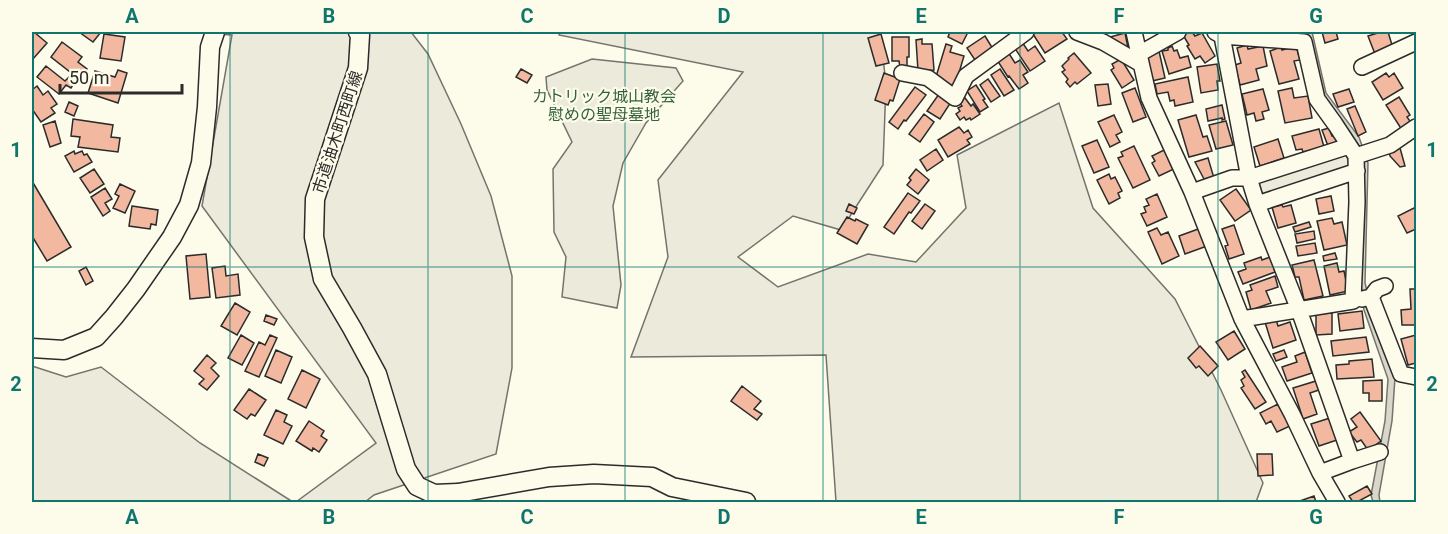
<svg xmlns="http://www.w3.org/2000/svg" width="1448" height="534" viewBox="0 0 1448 534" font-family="Roboto,'Noto Sans JP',sans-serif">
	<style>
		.green { fill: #ecebdb; stroke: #74746e; stroke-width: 1.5 }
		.water { fill: #d8d7c9; stroke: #74746e; stroke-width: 1.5 }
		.building { fill: #f2b8a0; stroke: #2b2b2b; stroke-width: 1.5 }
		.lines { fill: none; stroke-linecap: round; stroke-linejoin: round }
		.minor-casing { stroke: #2b2b2b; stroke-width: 18 }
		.tertiary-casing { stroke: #2b2b2b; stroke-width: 21 }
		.minor { stroke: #fdfbea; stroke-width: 15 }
		.tertiary { stroke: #fdfbea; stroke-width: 18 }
		.grid { fill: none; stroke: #0f766e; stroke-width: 1.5; stroke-opacity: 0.55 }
		.labels { text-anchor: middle; stroke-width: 4.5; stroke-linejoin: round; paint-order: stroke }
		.park-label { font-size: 16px; fill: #34623c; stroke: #fdfbea }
		.street-label { font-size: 16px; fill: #2b2b2b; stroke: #fdfbea }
		.neatline { fill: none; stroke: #0f766e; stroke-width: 2 }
		.grid-label { font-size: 20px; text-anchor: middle; font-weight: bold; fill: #0f766e }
	</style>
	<rect width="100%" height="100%" fill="#fdfbea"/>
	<path class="green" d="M 182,32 L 411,32 L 428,54 L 461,124 L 491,196 L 512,276 L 512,368 L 496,454 L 374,495 L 365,502 L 296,502 L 376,443 L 202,206 L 232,35 Z
		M 560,32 L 880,32 L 886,84 L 883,165 L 841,230 L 793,216 L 738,257 L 778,287 L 868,254 L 916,262 L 966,208 L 957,155 L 1059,103 L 1093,208 L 1175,299 L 1221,390 L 1263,483 L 1256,502 L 836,502 L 826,355 L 631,357 L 668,257 L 658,180 L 743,72 L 559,35 Z
		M 592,59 L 676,68 L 683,81 L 646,123 L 623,163 L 613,206 L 621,285 L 617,308 L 562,297 L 566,257 L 554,232 L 553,169 L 572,142 L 547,90 L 546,77 Z
		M 1347,153 L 1350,167 L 1263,196 L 1258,180 Z
		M 32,366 L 66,377 L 101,367 L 200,443 L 293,502 L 32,502 Z"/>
	<path class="water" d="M 1305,32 L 1312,32 L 1326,93 L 1359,137 L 1368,163 L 1365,283 L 1371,308 L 1395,378 L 1392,421 L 1379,495 L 1380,502 L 1373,502 L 1371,495 L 1385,421 L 1388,379 L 1364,310 L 1358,283 L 1360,164 L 1319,96 Z"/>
	<path class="building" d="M 32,32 L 34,32 L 47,43 L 33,59 L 32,58 Z
		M 79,32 L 101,32 L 93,42 Z
		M 950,32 L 968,32 L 962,44 L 948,37 Z
		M 1037,32 L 1054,32 L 1055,33 L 1062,32 L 1067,39 L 1045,53 L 1033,34 Z
		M 1189,32 L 1192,32 L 1195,36 L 1202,33 L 1215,56 L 1205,63 L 1200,56 L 1195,59 L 1187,46 L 1189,45 L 1183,35 Z
		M 1322,32 L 1336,32 L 1338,39 L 1325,43 Z
		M 1381,32 L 1388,32 L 1393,48 L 1375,54 L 1368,36 Z
		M 1125,33 L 1129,53 L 1111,42 L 1110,37 Z
		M 104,34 L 125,37 L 121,61 L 100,58 Z
		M 881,34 L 889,63 L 876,66 L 868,38 Z
		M 985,36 L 993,49 L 975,60 L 967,48 Z
		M 892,37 L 909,37 L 909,57 L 907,57 L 907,68 L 900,68 L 899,61 L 892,61 Z
		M 922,39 L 922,44 L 932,44 L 934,70 L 918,71 L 916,40 Z
		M 62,42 L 82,57 L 78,62 L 87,69 L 79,79 L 51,57 Z
		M 1022,42 L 1028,51 L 1035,46 L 1045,61 L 1030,71 L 1014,47 Z
		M 946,44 L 952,46 L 950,52 L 964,56 L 955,86 L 935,80 Z
		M 1247,45 L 1248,49 L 1263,46 L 1267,66 L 1256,69 L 1259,80 L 1240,85 L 1235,65 L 1241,63 L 1237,48 Z
		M 1172,46 L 1174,51 L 1177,50 L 1180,58 L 1188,56 L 1191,67 L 1169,74 L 1162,51 L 1168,50 L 1168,48 Z
		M 1296,46 L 1300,60 L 1294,61 L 1299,79 L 1279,84 L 1270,51 L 1281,47 L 1282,50 Z
		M 1159,51 L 1165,78 L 1152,81 L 1146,56 Z
		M 1008,52 L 1015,63 L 1020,60 L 1028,72 L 1023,75 L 1028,83 L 1019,89 L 1009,76 L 1008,77 L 997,60 Z
		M 1074,53 L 1091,73 L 1077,84 L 1075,82 L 1070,87 L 1066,82 L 1068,79 L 1062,72 L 1065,70 L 1062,66 L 1069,59 L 1068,58 Z
		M 1121,59 L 1134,80 L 1122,88 L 1111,70 L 1114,68 L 1112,64 Z
		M 1217,64 L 1220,81 L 1217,81 L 1218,90 L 1201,93 L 1197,67 Z
		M 46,66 L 65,81 L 69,77 L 75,82 L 71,88 L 66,85 L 59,94 L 37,77 Z
		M 521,69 L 532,75 L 527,83 L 516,77 Z
		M 1000,69 L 1014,90 L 1004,96 L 991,75 Z
		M 118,70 L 127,73 L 118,103 L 88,93 L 95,71 L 115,77 Z
		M 884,73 L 900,79 L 893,101 L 890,100 L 888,105 L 875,100 Z
		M 1386,73 L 1389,77 L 1394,73 L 1403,88 L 1383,100 L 1372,82 Z
		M 1188,77 L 1193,102 L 1175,106 L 1174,100 L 1170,101 L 1168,92 L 1157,94 L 1155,84 Z
		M 988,79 L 1000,96 L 991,102 L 980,85 Z
		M 1108,84 L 1111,104 L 1098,106 L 1095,85 Z
		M 976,85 L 985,99 L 983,100 L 988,107 L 980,112 L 967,91 Z
		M 37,86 L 43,95 L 48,91 L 57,104 L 51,108 L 55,113 L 41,122 L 32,109 L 32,90 Z
		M 915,87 L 926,95 L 906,121 L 904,120 L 898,129 L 889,122 Z
		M 1135,88 L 1146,117 L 1133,122 L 1122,93 Z
		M 1292,88 L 1294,98 L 1308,96 L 1312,118 L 1285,123 L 1278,91 Z
		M 1263,89 L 1269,110 L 1262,112 L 1264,119 L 1256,121 L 1254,113 L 1247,115 L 1242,94 Z
		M 1349,89 L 1354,102 L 1338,107 L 1333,94 Z
		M 939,94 L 951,102 L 940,119 L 927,111 Z
		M 1399,97 L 1410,115 L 1407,117 L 1412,124 L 1402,130 L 1386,105 Z
		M 965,98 L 971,106 L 973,104 L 980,114 L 971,120 L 970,118 L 966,120 L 964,117 L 960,120 L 956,114 L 960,111 L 958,108 L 962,106 L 959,102 Z
		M 69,102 L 78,106 L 74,116 L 65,112 Z
		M 1222,105 L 1225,119 L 1222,120 L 1222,118 L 1208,121 L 1206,109 Z
		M 1355,106 L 1366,132 L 1358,136 L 1347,109 Z
		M 924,114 L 934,122 L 920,142 L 909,134 Z
		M 1114,115 L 1122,132 L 1116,135 L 1120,142 L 1110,147 L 1098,122 Z
		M 1196,115 L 1203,137 L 1207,136 L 1212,151 L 1189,157 L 1178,120 Z
		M 73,119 L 113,125 L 111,137 L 120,138 L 118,152 L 78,147 L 80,137 L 71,136 Z
		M 55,121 L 61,143 L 50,147 L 43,125 Z
		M 1226,121 L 1233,145 L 1216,149 L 1209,125 Z
		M 959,127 L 964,133 L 968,130 L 972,137 L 967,140 L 970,144 L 948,157 L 938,140 Z
		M 1329,128 L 1332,136 L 1335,135 L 1338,143 L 1328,146 L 1322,130 Z
		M 1319,129 L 1324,147 L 1303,152 L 1302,149 L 1296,150 L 1292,136 Z
		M 1278,139 L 1284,158 L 1260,166 L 1254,147 Z
		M 1097,140 L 1109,167 L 1094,173 L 1082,146 Z
		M 1134,146 L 1150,180 L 1133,188 L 1118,158 L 1123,156 L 1121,152 Z
		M 1400,148 L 1405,166 L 1400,167 L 1390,156 L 1389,151 Z
		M 936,149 L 943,160 L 927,171 L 920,160 Z
		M 1164,150 L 1174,169 L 1159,176 L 1152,163 L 1155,161 L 1152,156 Z
		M 74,151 L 75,154 L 82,151 L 84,155 L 87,154 L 92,162 L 74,172 L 65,156 Z
		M 1208,158 L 1214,178 L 1210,180 L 1209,178 L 1204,179 L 1195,162 Z
		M 94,169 L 104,184 L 90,193 L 80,178 Z
		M 916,169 L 929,180 L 918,194 L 907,185 L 911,180 L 909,178 Z
		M 1109,174 L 1111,179 L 1115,177 L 1122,191 L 1118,193 L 1120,198 L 1109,204 L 1097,180 Z
		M 32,181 L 71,247 L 47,261 L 32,236 Z
		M 120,184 L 135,191 L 125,213 L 113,208 L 119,196 L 115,194 Z
		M 105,188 L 112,199 L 105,203 L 110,211 L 103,216 L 91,197 Z
		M 1236,189 L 1251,210 L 1235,221 L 1220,200 Z
		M 908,193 L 920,201 L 911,213 L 909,212 L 894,234 L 884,227 Z
		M 1157,194 L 1167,217 L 1147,226 L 1141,214 L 1146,212 L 1144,207 L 1149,205 L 1146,199 Z
		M 1331,196 L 1334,211 L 1319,214 L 1316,199 Z
		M 849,204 L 857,208 L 854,214 L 846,211 Z
		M 925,204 L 935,211 L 922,229 L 912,221 Z
		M 1282,205 L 1283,207 L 1291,205 L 1296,223 L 1278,228 L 1272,207 Z
		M 132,206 L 158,210 L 156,225 L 151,224 L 150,229 L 129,226 Z
		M 1416,207 L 1416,229 L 1407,233 L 1398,216 Z
		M 847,217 L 855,221 L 856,219 L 868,225 L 857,244 L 837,233 Z
		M 1332,218 L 1334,224 L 1342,222 L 1347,245 L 1324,250 L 1317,221 Z
		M 1309,222 L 1311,227 L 1295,232 L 1293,227 Z
		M 1234,225 L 1244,254 L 1229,259 L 1225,246 L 1228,245 L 1222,229 Z
		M 1157,228 L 1161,235 L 1168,232 L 1179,256 L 1162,264 L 1148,232 Z
		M 1201,228 L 1207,246 L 1185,254 L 1179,236 Z
		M 1314,231 L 1315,239 L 1297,243 L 1295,234 Z
		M 1315,243 L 1317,253 L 1298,256 L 1296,246 Z
		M 1335,253 L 1337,259 L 1324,261 L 1323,256 Z
		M 206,254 L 210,297 L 190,299 L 186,256 Z
		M 1261,257 L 1262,260 L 1270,257 L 1275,272 L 1243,284 L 1238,272 L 1246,269 L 1244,263 Z
		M 1314,260 L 1323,296 L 1304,300 L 1299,277 L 1295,277 L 1292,265 Z
		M 1337,263 L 1339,272 L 1344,271 L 1348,291 L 1330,295 L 1324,266 Z
		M 225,266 L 226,276 L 238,274 L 240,295 L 216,298 L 212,268 Z
		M 86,267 L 93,281 L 86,285 L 79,271 Z
		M 1275,276 L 1278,287 L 1266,291 L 1271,303 L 1251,310 L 1246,292 L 1252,290 L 1250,285 Z
		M 1410,289 L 1416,289 L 1416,325 L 1402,325 L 1401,310 L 1411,309 Z
		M 235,303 L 250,312 L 237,335 L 221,326 Z
		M 1362,311 L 1364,328 L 1340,331 L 1338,314 Z
		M 1332,313 L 1332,334 L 1316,335 L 1316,314 Z
		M 266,315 L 277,319 L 274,325 L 264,321 Z
		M 1276,319 L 1278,326 L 1290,322 L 1296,340 L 1273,348 L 1265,322 Z
		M 1234,331 L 1245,349 L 1228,360 L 1216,342 Z
		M 241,335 L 254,343 L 242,365 L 228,358 Z
		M 270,335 L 277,338 L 259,377 L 245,371 L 259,342 L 265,345 Z
		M 1416,335 L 1416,363 L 1408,365 L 1401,339 Z
		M 1366,337 L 1369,352 L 1333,356 L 1331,341 Z
		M 1200,346 L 1218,366 L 1208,376 L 1199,366 L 1196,368 L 1188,358 Z
		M 276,350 L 292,357 L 281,383 L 265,376 Z
		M 1284,350 L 1287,357 L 1276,361 L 1273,354 Z
		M 1305,352 L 1312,373 L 1287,381 L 1282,367 L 1297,362 L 1295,356 Z
		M 207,355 L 216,363 L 211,368 L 219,376 L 207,390 L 199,384 L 204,379 L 194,371 Z
		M 1372,359 L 1374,377 L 1337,379 L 1336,365 L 1349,364 L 1349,361 Z
		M 302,370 L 320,379 L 306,408 L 288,399 Z
		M 1245,370 L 1266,402 L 1255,409 L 1241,388 L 1244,386 L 1241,380 L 1245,377 L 1242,372 Z
		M 1382,380 L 1382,401 L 1369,401 L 1369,393 L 1363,393 L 1363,381 Z
		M 1316,381 L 1319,390 L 1310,393 L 1317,414 L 1303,419 L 1293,388 Z
		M 742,386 L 761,401 L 754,409 L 762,414 L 757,420 L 731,401 Z
		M 249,389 L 266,400 L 255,416 L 251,414 L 247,419 L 234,410 Z
		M 1278,404 L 1290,426 L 1277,432 L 1271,421 L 1266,424 L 1260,413 Z
		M 276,410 L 287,415 L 284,422 L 292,426 L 283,444 L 264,435 Z
		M 1360,412 L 1381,441 L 1368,450 L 1361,440 L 1357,442 L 1349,432 L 1357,427 L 1351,419 Z
		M 1330,418 L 1337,440 L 1319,446 L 1311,424 Z
		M 309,421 L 324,431 L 321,436 L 327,440 L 319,452 L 313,448 L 312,451 L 296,441 Z
		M 258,454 L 268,458 L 264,466 L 255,462 Z
		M 1257,454 L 1272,454 L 1273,475 L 1258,476 Z
		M 1367,486 L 1372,494 L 1357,502 L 1353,502 L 1349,496 Z
		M 1314,496 L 1316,502 L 1297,502 Z"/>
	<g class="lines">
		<defs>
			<path id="minor" d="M 1077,32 L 1103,42 L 1141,64
				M 1134,32 L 1149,98 L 1192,192 L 1242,319 L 1292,414 L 1320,473 L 1337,502
				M 1215,32 L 1222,36 L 1304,42 L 1317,99 L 1335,124 L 1356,156 L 1357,202 L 1353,301 L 1242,319
				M 1222,36 L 1249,178 L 1257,204 L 1299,310 L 1352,461 L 1320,473
				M 1139,54 L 1178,32
				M 1362,67 L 1416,42
				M 902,73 L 928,78 L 955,98 L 966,76 L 1026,32
				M 1356,156 L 1390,145 L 1416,127
				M 1192,192 L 1232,178 L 1249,178 L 1349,146
				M 1257,204 L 1357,171
				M 1371,297 L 1401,374 L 1416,377
				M 1362,299 L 1371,297 L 1377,289 L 1385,286
				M 1352,461 L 1380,452"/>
			<path id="tertiary" d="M 358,32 L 360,35 L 358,68 L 315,199 L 314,237 L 323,279 L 352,328 L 377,374 L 406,469 L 417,486 L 434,494 L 458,493 L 549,477 L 594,474 L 652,477 L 672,487 L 746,502
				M 32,348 L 64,350 L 96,337 L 114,317 L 136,289 L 172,237 L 189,205 L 201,163 L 207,107 L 210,47 L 215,32"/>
		</defs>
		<use href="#minor" class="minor-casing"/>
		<use href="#tertiary" class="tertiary-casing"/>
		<use href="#minor" class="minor"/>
		<use href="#tertiary" class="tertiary"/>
	</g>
	<path class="grid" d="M 230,32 L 230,502M 428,32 L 428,502M 625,32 L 625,502M 823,32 L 823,502M 1020,32 L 1020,502M 1218,32 L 1218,502M 32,267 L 1416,267"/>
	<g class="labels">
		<g class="park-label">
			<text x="604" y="102">カトリック城山教会<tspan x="604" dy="18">慰めの聖母墓地</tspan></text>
		</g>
		<g class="street-label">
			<text transform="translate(337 132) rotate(-72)" y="6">市道油木町西町線</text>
		</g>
	</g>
	<rect width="1448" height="534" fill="none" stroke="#fdfbea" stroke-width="66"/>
	<path d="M60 84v9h122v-9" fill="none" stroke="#2b2b2b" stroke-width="3"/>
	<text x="69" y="84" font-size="18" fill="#2b2b2b" stroke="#fdfbea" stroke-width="4.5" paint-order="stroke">50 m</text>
	<rect x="33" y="33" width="1382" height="468" class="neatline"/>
	<g class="grid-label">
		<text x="132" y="23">A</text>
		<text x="329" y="23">B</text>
		<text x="527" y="23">C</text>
		<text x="724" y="23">D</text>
		<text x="921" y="23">E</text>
		<text x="1119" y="23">F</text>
		<text x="1316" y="23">G</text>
		<text x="16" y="157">1</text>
		<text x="1432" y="157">1</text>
		<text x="16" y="391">2</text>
		<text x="1432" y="391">2</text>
		<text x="132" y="524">A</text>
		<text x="329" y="524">B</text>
		<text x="527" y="524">C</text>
		<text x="724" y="524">D</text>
		<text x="921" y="524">E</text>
		<text x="1119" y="524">F</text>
		<text x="1316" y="524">G</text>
	</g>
</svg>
